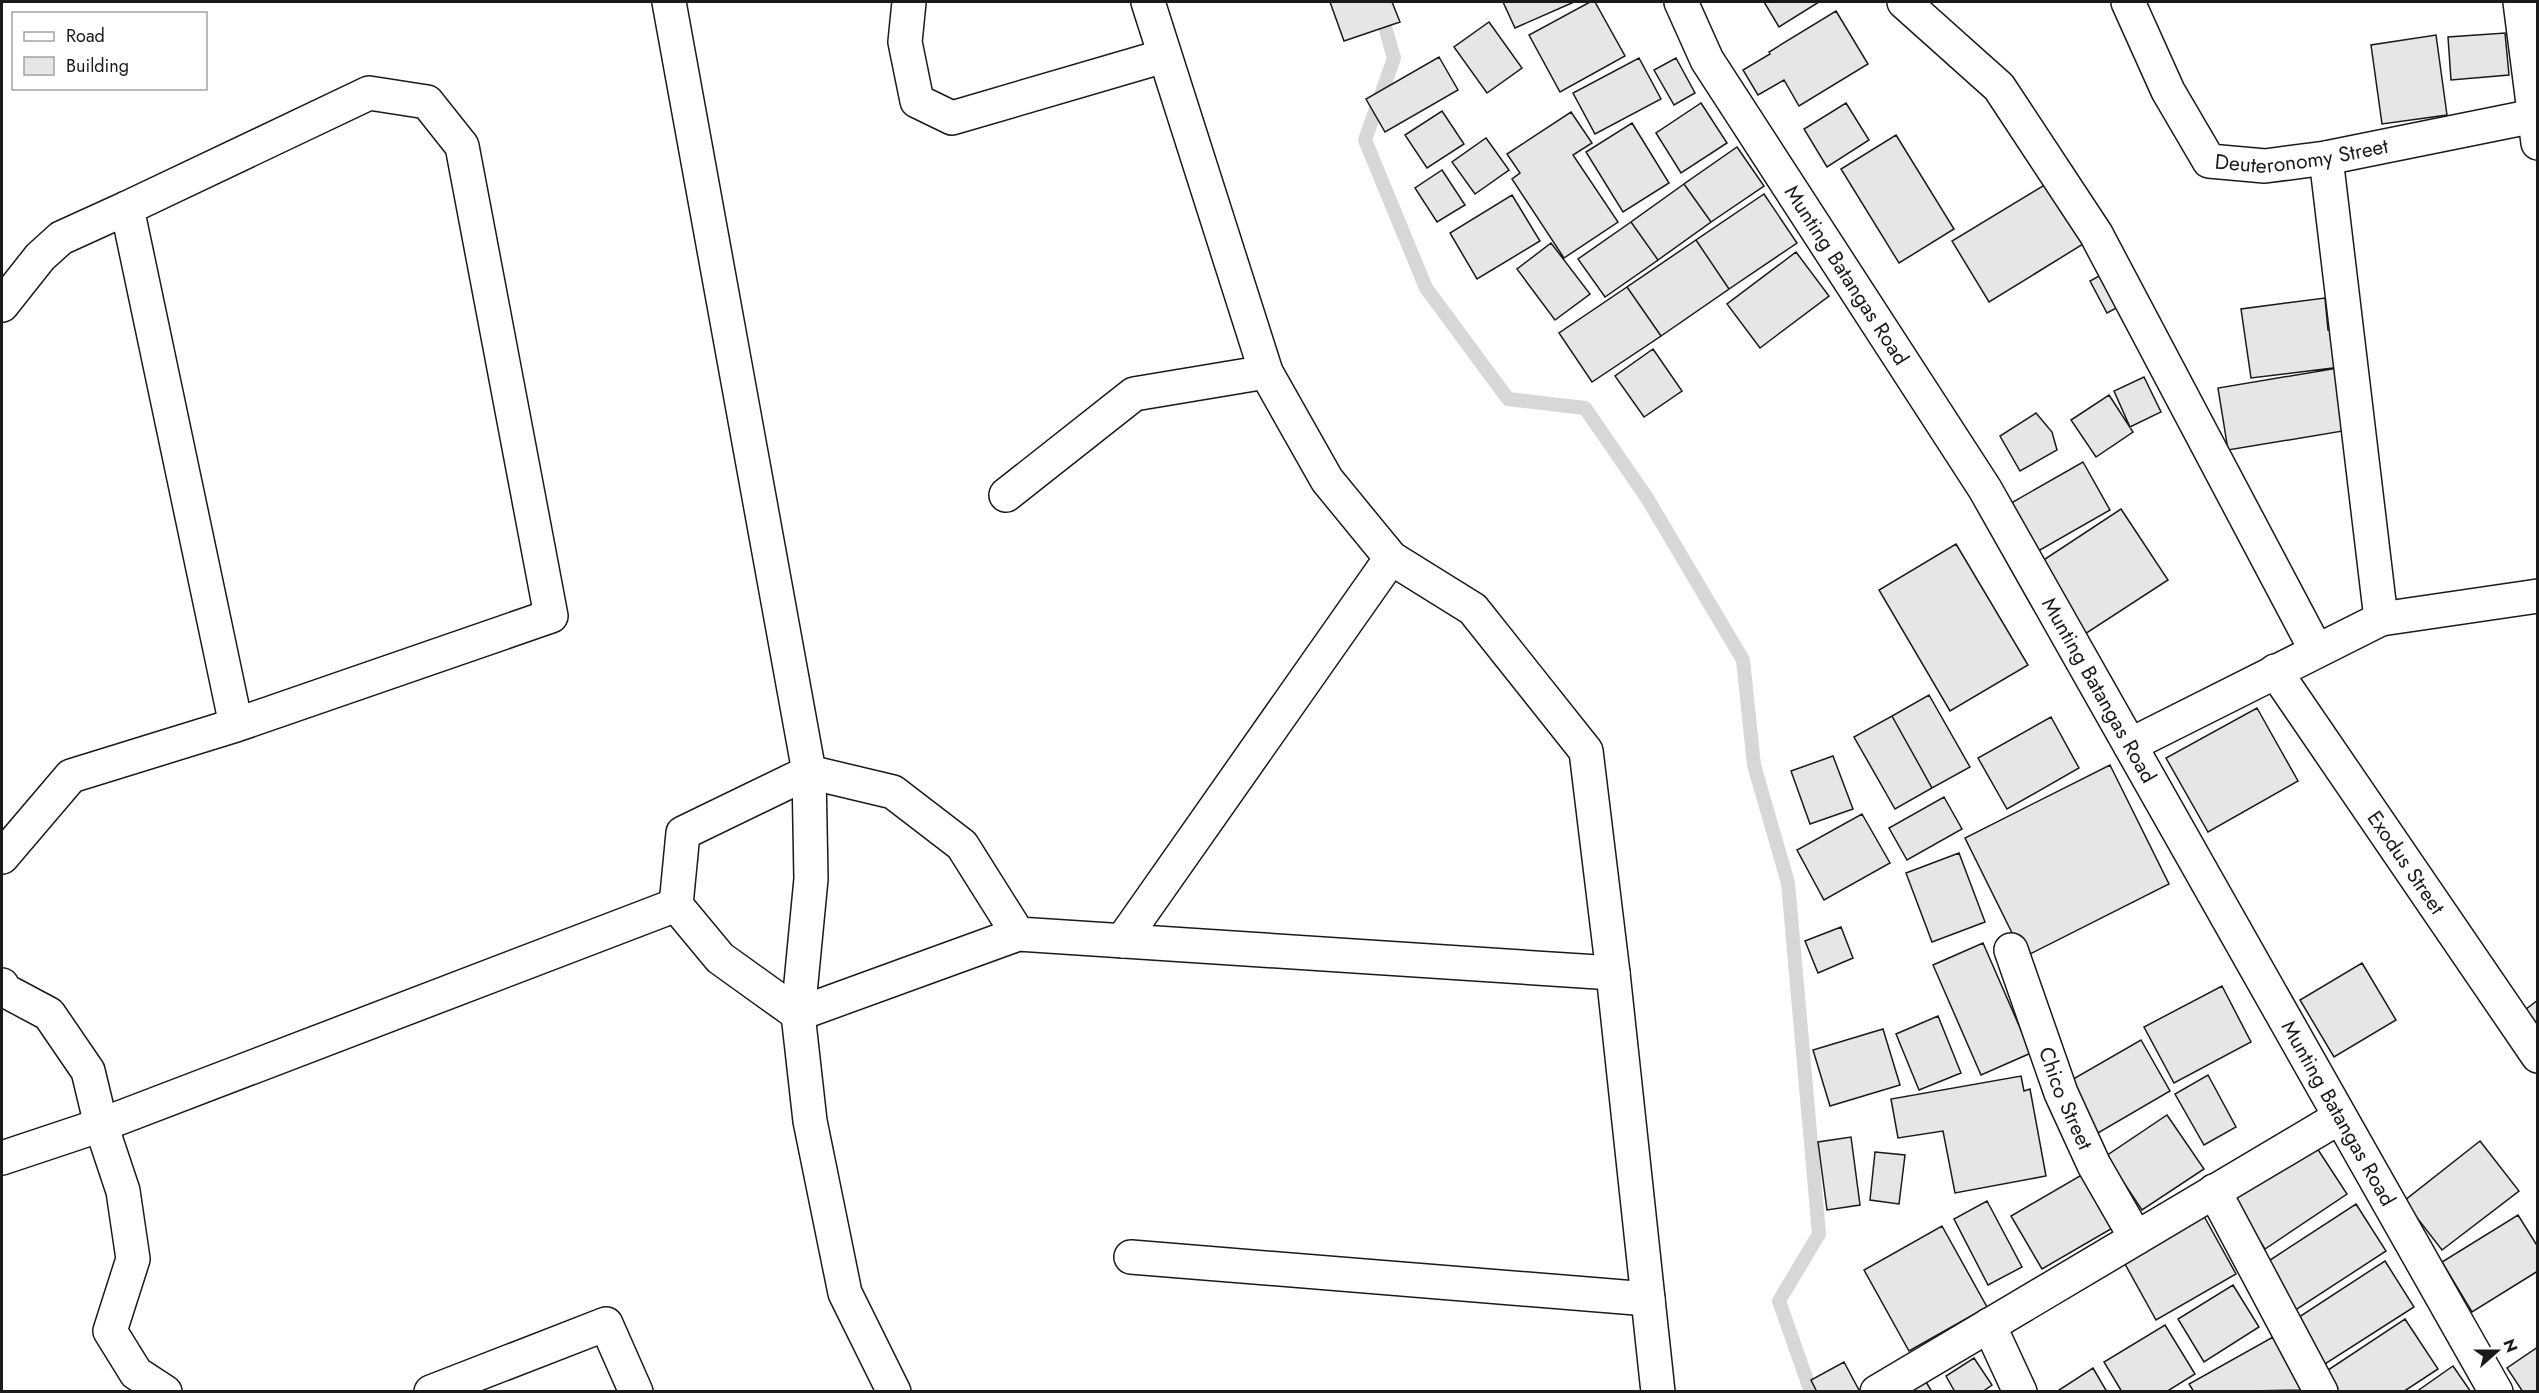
<svg xmlns="http://www.w3.org/2000/svg" width="2539" height="1393" viewBox="0 0 2539 1393" font-family="Jost,sans-serif">
	<style>
		.lines { fill: none; stroke-linecap: round; stroke-linejoin: round }
		.stream { stroke: #d7d7d7; stroke-width: 14 }
		.building { fill: #e6e6e6; stroke: #1a1a1a; stroke-width: 1.5 }
		.street-casing { stroke: #1a1a1a; stroke-width: 36 }
		.secondary-casing { stroke: #1a1a1a; stroke-width: 36 }
		.street { stroke: #fff; stroke-width: 33 }
		.secondary { stroke: #fff; stroke-width: 33 }
		.labels { text-anchor: middle; stroke-width: 4.5; stroke-linejoin: round; paint-order: stroke }
		.street-label { font-size: 21px; fill: #1a1a1a; stroke: #fff }
	</style>
	<rect width="100%" height="100%" fill="#fff"/>
	<g class="lines">
		<path class="stream" d="M 1378,2 L 1394,58 L 1365,140 L 1426,288 L 1508,399 L 1585,408 L 1647,498 L 1743,660 L 1754,765 L 1788,883 L 1819,1234 L 1779,1301 L 1811,1392"/>
	</g>
	<path class="building" d="M 1330,2 L 1392,2 L 1400,22 L 1344,41 Z
		M 1503,2 L 1574,2 L 1515,28 Z
		M 1590,2 L 1595,2 L 1625,56 L 1560,92 L 1529,35 Z
		M 1764,2 L 1819,2 L 1779,27 Z
		M 1836,11 L 1868,64 L 1799,106 L 1784,80 L 1758,95 L 1743,70 L 1770,54 L 1769,52 Z
		M 1489,22 L 1522,68 L 1487,93 L 1454,47 Z
		M 2505,33 L 2509,75 L 2451,80 L 2448,37 Z
		M 2436,35 L 2447,115 L 2382,124 L 2371,45 Z
		M 1439,57 L 1458,90 L 1385,132 L 1366,99 Z
		M 1639,58 L 1661,99 L 1595,134 L 1573,93 Z
		M 1676,58 L 1695,93 L 1674,105 L 1654,70 Z
		M 1701,103 L 1727,143 L 1681,173 L 1656,133 Z
		M 1846,103 L 1869,140 L 1827,167 L 1804,129 Z
		M 1442,111 L 1464,144 L 1427,168 L 1405,135 Z
		M 1571,112 L 1592,143 L 1573,155 L 1618,222 L 1564,258 L 1512,179 L 1520,173 L 1507,154 Z
		M 1632,123 L 1669,183 L 1623,212 L 1586,152 Z
		M 1896,135 L 1954,229 L 1899,263 L 1841,169 Z
		M 1486,138 L 1509,170 L 1475,194 L 1452,162 Z
		M 1737,147 L 1764,186 L 1711,222 L 1684,184 Z
		M 1442,170 L 1465,205 L 1437,222 L 1415,188 Z
		M 2051,181 L 2088,241 L 1989,302 L 1952,241 Z
		M 1684,184 L 1711,222 L 1658,260 L 1631,222 Z
		M 1764,194 L 1797,243 L 1729,289 L 1696,240 Z
		M 1512,195 L 1540,241 L 1477,279 L 1450,233 Z
		M 1631,222 L 1658,260 L 1605,297 L 1578,259 Z
		M 1696,240 L 1729,289 L 1661,336 L 1627,287 Z
		M 1551,243 L 1590,294 L 1555,320 L 1517,269 Z
		M 1796,252 L 1829,296 L 1760,348 L 1727,304 Z
		M 2108,271 L 2126,303 L 2107,313 L 2090,281 Z
		M 1627,287 L 1661,336 L 1592,382 L 1559,333 Z
		M 2325,298 L 2328,330 L 2337,329 L 2341,367 L 2251,378 L 2241,309 Z
		M 1653,349 L 1682,391 L 1644,417 L 1615,376 Z
		M 2338,368 L 2349,430 L 2228,450 L 2218,388 Z
		M 2144,377 L 2161,412 L 2130,427 L 2114,391 Z
		M 2109,395 L 2133,432 L 2096,457 L 2071,420 Z
		M 2036,413 L 2052,432 L 2057,450 L 2020,471 L 2000,436 Z
		M 2083,462 L 2110,510 L 2033,554 L 2006,506 Z
		M 2121,509 L 2168,580 L 2085,634 L 2039,563 Z
		M 1956,544 L 2028,665 L 1950,711 L 1879,590 Z
		M 1929,695 L 1970,767 L 1932,788 L 1892,716 Z
		M 2257,708 L 2298,781 L 2208,832 L 2166,758 Z
		M 1892,716 L 1932,788 L 1895,809 L 1854,737 Z
		M 2051,717 L 2079,768 L 2007,809 L 1978,758 Z
		M 1833,756 L 1853,809 L 1810,824 L 1791,771 Z
		M 2110,765 L 2169,884 L 2024,957 L 1965,838 Z
		M 1944,797 L 1962,829 L 1907,860 L 1889,828 Z
		M 1862,814 L 1890,863 L 1824,900 L 1797,850 Z
		M 1959,853 L 1985,922 L 1932,942 L 1906,873 Z
		M 1841,927 L 1853,958 L 1818,973 L 1805,941 Z
		M 1983,943 L 2031,1053 L 1981,1075 L 1933,965 Z
		M 2362,963 L 2396,1020 L 2334,1057 L 2300,1000 Z
		M 2222,986 L 2251,1042 L 2174,1083 L 2144,1027 Z
		M 2538,1000 L 2538,1044 L 2517,1016 Z
		M 1938,1016 L 1961,1073 L 1919,1090 L 1896,1034 Z
		M 1883,1029 L 1900,1085 L 1830,1106 L 1813,1050 Z
		M 2141,1040 L 2170,1091 L 2098,1133 L 2068,1082 Z
		M 2208,1075 L 2236,1127 L 2204,1145 L 2175,1094 Z
		M 2021,1076 L 2024,1091 L 2030,1089 L 2046,1176 L 1955,1193 L 1943,1131 L 1898,1138 L 1891,1099 Z
		M 2167,1115 L 2204,1169 L 2142,1210 L 2106,1156 Z
		M 1851,1137 L 1860,1205 L 1827,1210 L 1818,1142 Z
		M 2480,1141 L 2519,1191 L 2442,1250 L 2404,1201 Z
		M 2313,1142 L 2347,1194 L 2265,1249 L 2231,1197 Z
		M 1875,1152 L 1905,1155 L 1899,1204 L 1870,1200 Z
		M 2085,1173 L 2116,1226 L 2042,1269 L 2011,1216 Z
		M 1987,1201 L 2022,1267 L 1988,1285 L 1954,1219 Z
		M 2356,1204 L 2386,1251 L 2294,1311 L 2264,1264 Z
		M 2200,1209 L 2236,1274 L 2156,1320 L 2120,1255 Z
		M 2518,1215 L 2538,1247 L 2538,1271 L 2472,1312 L 2442,1262 Z
		M 1942,1226 L 1987,1307 L 1909,1351 L 1864,1270 Z
		M 2385,1261 L 2414,1307 L 2325,1364 L 2296,1319 Z
		M 2233,1285 L 2259,1327 L 2204,1362 L 2178,1319 Z
		M 2405,1319 L 2438,1369 L 2403,1392 L 2325,1392 L 2316,1378 Z
		M 2165,1325 L 2195,1374 L 2166,1392 L 2122,1392 L 2104,1362 Z
		M 2273,1337 L 2301,1390 L 2194,1392 L 2189,1384 Z
		M 2538,1347 L 2538,1392 L 2523,1392 L 2507,1368 Z
		M 1974,1358 L 1992,1385 L 1982,1392 L 1955,1392 L 1946,1376 Z
		M 1844,1362 L 1860,1392 L 1817,1392 L 1811,1380 Z
		M 2453,1366 L 2471,1392 L 2416,1392 Z
		M 2093,1368 L 2107,1392 L 2056,1392 Z
		M 1919,1370 L 1932,1392 L 1888,1392 Z"/>
	<g class="lines">
		<defs>
			<g id="street">
				<path d="M 669,2 L 809,772 L 811,879 L 798,1014 L 810,1121 L 845,1293 L 894,1392"/>
				<path d="M 909,2 L 905,42 L 917,101 L 952,118 L 1164,56"/>
				<path d="M 1148,2 L 1266,372 L 1327,480 L 1391,558 L 1473,609 L 1586,751 L 1613,973 L 1658,1392"/>
				<path d="M 1904,2 L 1999,87 L 2096,234 L 2316,650"/>
				<path id="s1" d="M 2128,2 L 2168,91 L 2209,161 L 2265,166 L 2326,158 L 2534,116"/>
				<path d="M 2520,2 L 2538,143"/>
				<path d="M 2326,158 L 2381,619"/>
				<path d="M 2,305 L 40,257 L 61,238 L 127,208"/>
				<path d="M 1006,495 L 1134,394 L 1266,372"/>
				<path id="s2" d="M 2275,671 L 2538,1056"/>
				<path d="M 2130,745 L 2381,619 L 2538,596"/>
				<path d="M 2,857 L 71,776 L 236,725 L 551,616 L 462,146 L 427,102 L 369,93 L 127,208 L 236,725"/>
				<path d="M 1018,934 L 962,845 L 893,792 L 809,772 L 683,833 L 676,905 L 720,958 L 798,1014 L 1018,934 L 1613,973"/>
				<path d="M 1122,941 L 1391,558"/>
				<path id="s3" d="M 2011,950 L 2061,1093 L 2094,1165 L 2136,1238"/>
				<path d="M 2,985 L 4,990 L 49,1014 L 88,1071 L 101,1125 L 123,1191 L 133,1259 L 110,1331 L 136,1373 L 165,1392"/>
				<path d="M 2,1158 L 101,1125 L 676,905"/>
				<path d="M 2214,1191 L 2321,1392"/>
				<path d="M 1131,1257 L 1648,1299"/>
				<path d="M 1989,1325 L 2020,1392"/>
				<path d="M 431,1392 L 606,1324 L 636,1392"/>
				<path d="M 1877,1392 L 2340,1117"/>
			</g>
			<g id="secondary">
				<path id="s4" d="M 1681,2 L 1707,60 L 1985,489 L 2496,1392"/>
			</g>
		</defs>
		<use href="#street" class="street-casing"/>
		<use href="#secondary" class="secondary-casing"/>
		<use href="#street" class="street"/>
		<use href="#secondary" class="secondary"/>
	</g>
	<g class="labels">
		<g class="street-label">
			<text dy="7" stroke="none"><textPath href="#s1" startOffset="272">Deuteronomy Street</textPath></text>
			<text dy="7" stroke="none"><textPath href="#s4" startOffset="320">Munting Batangas Road</textPath></text>
			<text dy="7" stroke="none"><textPath href="#s4" startOffset="806">Munting Batangas Road</textPath></text>
			<text dy="7" stroke="none"><textPath href="#s2" startOffset="232">Exodus Street</textPath></text>
			<text dy="7" stroke="none"><textPath href="#s3" startOffset="158">Chico Street</textPath></text>
			<text dy="7" stroke="none"><textPath href="#s4" startOffset="1292">Munting Batangas Road</textPath></text>
		</g>
	</g>
	<rect width="2539" height="1393" fill="none" stroke="#1a1a1a" stroke-width="6"/>
	<rect x="12" y="12" width="195" height="78" fill="#ffffff" stroke="#a3a3a3" stroke-width="1.5"/>
	<rect x="24" y="32" width="30" height="9" fill="#ffffff" stroke="#a3a3a3" stroke-width="1.5"/>
	<text x="66" y="42" font-size="18" fill="#1a1a1a">Road</text>
	<rect x="24" y="57" width="30" height="18" fill="#e6e6e6" stroke="#a3a3a3" stroke-width="1.5"/>
	<text x="66" y="72" font-size="18" fill="#1a1a1a">Building</text>
	<g transform="translate(2497 1351) rotate(69)" stroke="#ffffff" stroke-width="4.5" paint-order="stroke">
	<path d="M0-4.5L10 22L0 15L-10 22Z" fill="#1a1a1a"/>
	<text y="-9" font-size="16" font-weight="bold" text-anchor="middle" fill="#1a1a1a">N</text>
	</g>
</svg>
